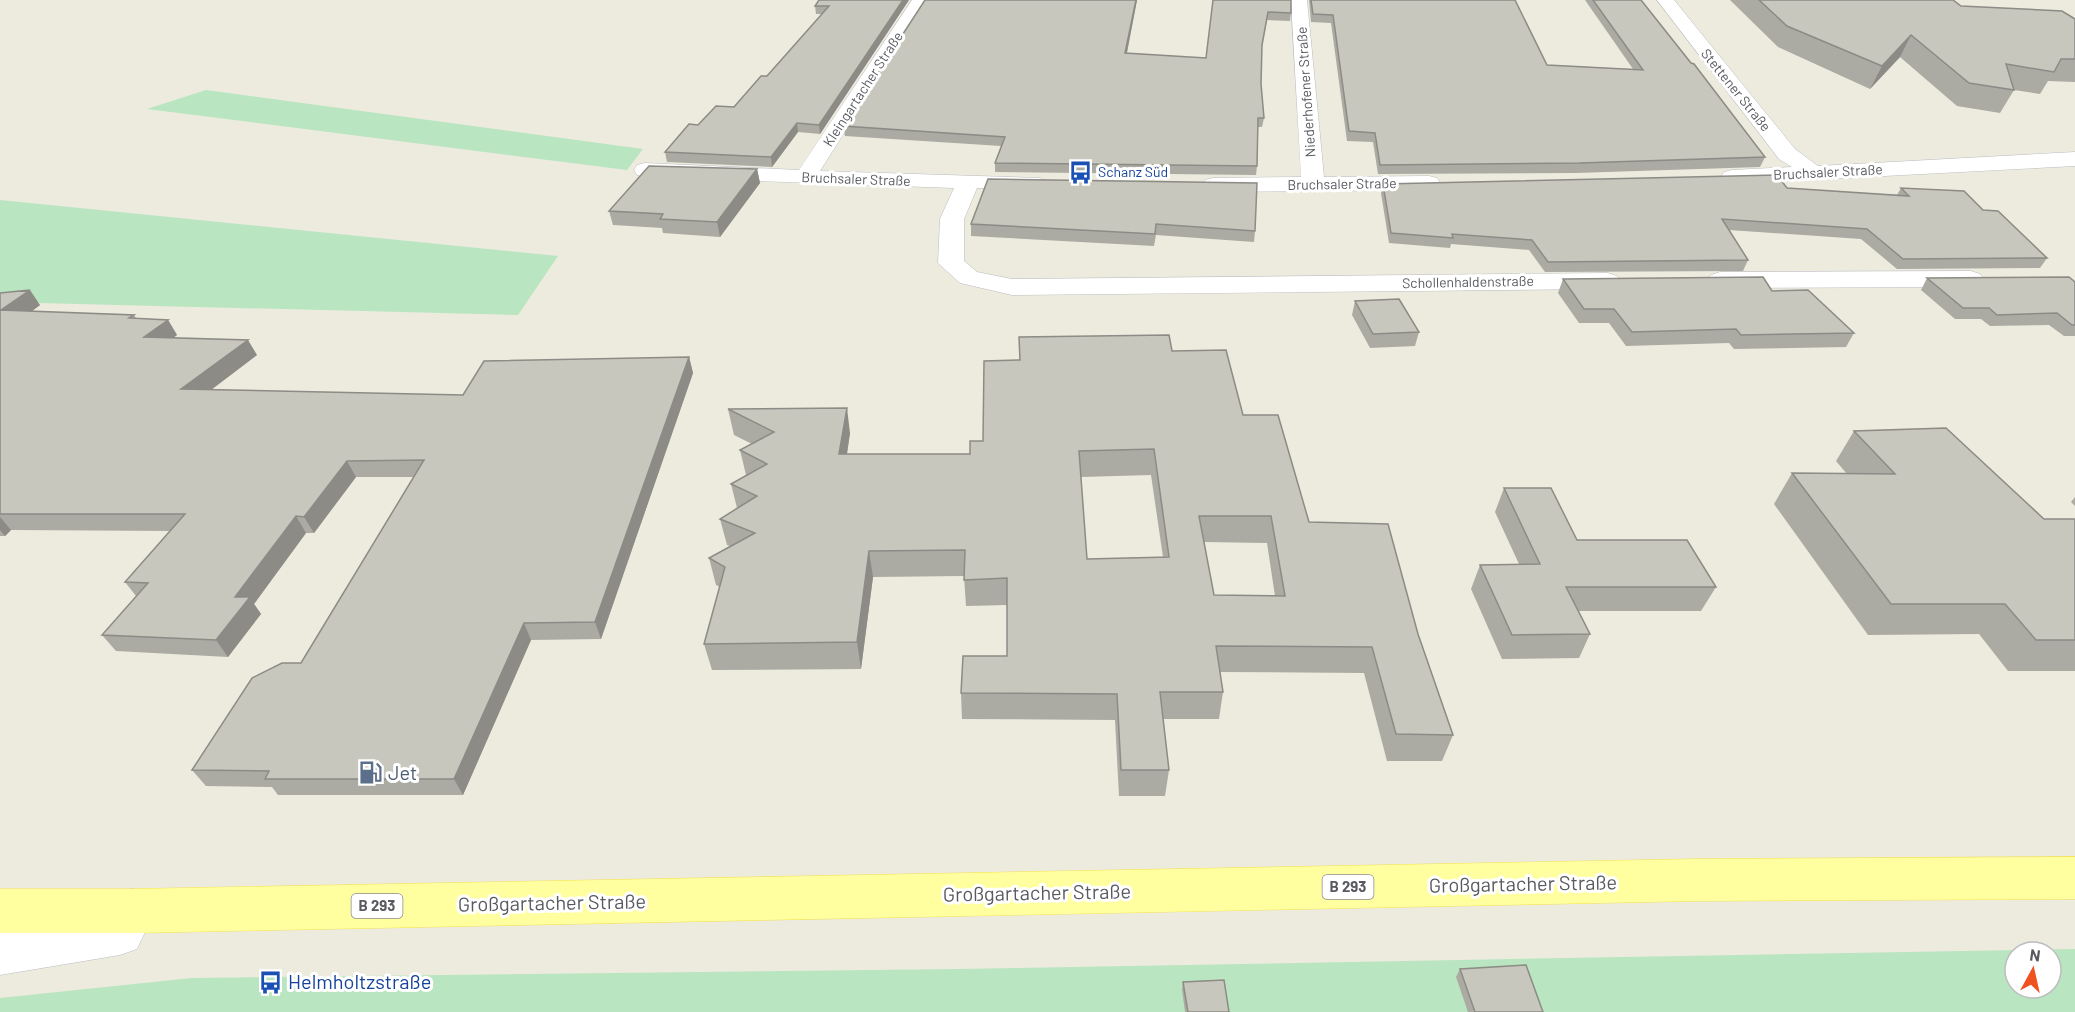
<svg xmlns="http://www.w3.org/2000/svg" width="2075" height="1012" viewBox="0 0 2075 1012" font-family="Barlow,sans-serif">
	<style>
		.green { fill: #b9e5c0; fill-rule: evenodd }
		.lines { fill: none; stroke-linecap: round; stroke-linejoin: round }
		.street-casing { stroke: #babbc1; stroke-width: 1 }
		.primary-casing { stroke: #f6e24d; stroke-width: 1 }
		.street { fill: #fff; fill-rule: evenodd }
		.primary { fill: #ffffa0; fill-rule: evenodd }
		.wall { fill: #acaba3; fill-rule: evenodd }
		.shaded-wall { fill: #8c8b85 }
		.building { fill: #c8c7be; stroke: #8c8b85; stroke-width: 1.5; fill-rule: evenodd }
		.labels { text-anchor: middle; stroke-width: 6; stroke-linejoin: round; paint-order: stroke }
		.far-street-label { font-size: 14px; fill: #585a60; stroke: #fff }
		.far-transit-label { font-size: 14px; fill: #164399; stroke: #fff; text-anchor: start }
		.shield { fill: #fff; stroke: #8a8c90; stroke-width: 1.5 }
		.shield-label { font-size: 15px; font-weight: bold; fill: #585a60 }
		.near-service-label { font-size: 20px; fill: #4e5e75; stroke: #fff; text-anchor: start }
		.near-street-label { font-size: 20px; fill: #585a60; stroke: #fff }
		.near-transit-label { font-size: 20px; fill: #164399; stroke: #fff; text-anchor: start }
	</style>
	<rect width="100%" height="100%" fill="#ecebde"/>
	<path class="green" d="M 206,90 L 643,149 L 627,170 L 147,109 Z
		M 0,200 L 558,256 L 518,315 L 0,302 Z
		M 2075,949 L 2075,1012 L 0,1012 L 0,998 L 192,978 L 958,969 ZM 2015,952 L 2051,952 L 2051,988 L 2015,988 Z"/>
	<g class="lines">
		<defs>
			<path id="street" d="M 912,0 L 928,0 L 820,171 L 1041,178 L 1044,183 L 1041,188 L 1033,190 L 977,188 L 964,219 L 964,261 L 977,272 L 1012,279 L 1608,273 L 1617,276 L 1621,281 L 1617,286 L 1608,289 L 1012,295 L 960,283 L 938,263 L 940,219 L 954,188 L 645,177 L 637,175 L 634,170 L 637,165 L 645,163 L 799,170 Z
				M 1291,0 L 1307,0 L 1324,177 L 1429,176 L 1437,178 L 1440,183 L 1437,188 L 1429,190 L 1213,192 L 1205,190 L 1202,185 L 1205,180 L 1213,178 L 1301,177 Z
				M 1657,0 L 1674,0 L 1795,149 L 1818,166 L 2075,152 L 2075,166 L 1732,184 L 1724,182 L 1721,177 L 1724,172 L 1732,170 L 1792,167 L 1779,159 Z
				M 1971,271 L 1980,274 L 1984,279 L 1980,284 L 1971,287 L 1720,288 L 1711,285 L 1707,280 L 1711,275 L 1720,272 Z
				M 132,889 L 148,896 L 155,911 L 137,949 L 120,955 L 0,975 L 0,929 L 106,913 L 116,896 Z"/>
			<path id="primary" d="M 2075,857 L 2075,899 L 1697,901 L 132,933 L 0,933 L 0,889 L 132,889 L 1697,859 Z"/>
		</defs>
		<use href="#street" class="street-casing"/>
		<use href="#primary" class="primary-casing"/>
		<use href="#street" class="street"/>
		<use href="#primary" class="primary"/>
	</g>
	<path class="wall" d="M 819,0 L 909,0 L 820,134 L 798,132 L 772,167 L 667,162 L 665,152 L 698,125 L 734,107 L 767,76 L 822,14 L 816,14 L 815,6 Z
		M 925,0 L 1137,0 L 1127,53 L 1206,58 L 1213,0 L 1291,13 L 1290,21 L 1267,20 L 1262,47 L 1261,84 L 1264,118 L 1262,127 L 1258,127 L 1257,166 L 1256,175 L 995,172 L 995,163 L 1001,146 L 845,136 L 843,126 Z
		M 1309,0 L 1515,0 L 1547,65 L 1633,69 L 1585,0 L 1641,0 L 1765,157 L 1760,167 L 1576,173 L 1378,174 L 1373,142 L 1347,141 L 1331,23 L 1311,22 Z
		M 1730,0 L 1953,0 L 1961,6 L 2075,19 L 2075,82 L 2048,81 L 2040,94 L 2014,90 L 2000,113 L 1957,106 L 1900,57 L 1870,89 L 1778,47 Z
		M 757,169 L 760,183 L 720,237 L 663,233 L 662,228 L 613,225 L 609,211 Z
		M 988,179 L 1255,231 L 1254,242 L 1156,235 L 1154,246 L 971,236 L 971,224 Z
		M 1383,184 L 1787,188 L 1897,195 L 1901,188 L 1983,210 L 2047,258 L 2040,268 L 1897,269 L 1861,239 L 1729,230 L 1748,260 L 1743,271 L 1545,272 L 1529,250 L 1451,244 L 1450,248 L 1389,243 L 1381,193 Z
		M 1927,278 L 2075,282 L 2075,336 L 2064,336 L 2049,325 L 1990,326 L 1981,319 L 1955,319 L 1921,290 Z
		M 1563,279 L 1772,291 L 1854,333 L 1846,347 L 1734,349 L 1729,343 L 1626,346 L 1609,323 L 1579,323 L 1558,293 Z
		M 0,293 L 40,305 L 32,311 L 134,315 L 136,318 L 168,320 L 177,335 L 174,337 L 257,355 L 211,390 L 463,395 L 689,357 L 693,373 L 601,639 L 531,640 L 463,795 L 278,795 L 272,787 L 206,786 L 192,770 L 301,663 L 414,477 L 356,477 L 314,533 L 306,533 L 254,604 L 261,614 L 228,657 L 116,651 L 102,635 L 136,596 L 125,582 L 171,531 L 11,530 L 5,536 L 0,536 Z
		M 1355,301 L 1419,332 L 1415,346 L 1370,348 L 1352,315 Z
		M 1172,351 L 1243,415 L 1309,522 L 1418,634 L 1453,735 L 1442,761 L 1387,761 L 1364,673 L 1220,672 L 1223,692 L 1219,719 L 1163,719 L 1169,770 L 1165,796 L 1119,796 L 1115,720 L 962,719 L 961,693 L 1007,656 L 1007,605 L 966,606 L 964,576 L 873,577 L 861,669 L 712,670 L 704,644 L 720,587 L 716,585 L 709,558 L 730,546 L 727,545 L 720,519 L 737,508 L 731,484 L 746,475 L 740,450 L 752,444 L 734,435 L 728,409 L 850,433 L 847,454 L 970,454 L 983,441 L 1020,360 ZM 1151,475 L 1163,557 L 1087,559 L 1081,477 ZM 1204,542 L 1267,543 L 1275,596 L 1214,595 Z
		M 1854,431 L 2044,519 L 2075,519 L 2075,671 L 2008,671 L 1979,634 L 1868,635 L 1774,504 L 1792,473 L 1847,474 L 1836,461 Z
		M 1504,488 L 1577,540 L 1716,587 L 1701,611 L 1579,611 L 1590,634 L 1579,658 L 1502,659 L 1471,589 L 1480,565 L 1519,564 L 1495,512 Z
		M 2075,497 L 2075,506 L 2071,502 Z
		M 1460,969 L 1543,1012 L 1468,1012 L 1456,977 Z
		M 1183,982 L 1229,1012 L 1185,1012 L 1182,990 Z"/>
	<path class="shaded-wall" d="M 903,0 L 909,0 L 820,134 L 819,125 Z
		M 1136,0 L 1137,0 L 1125,62 L 1125,53 Z
		M 1911,35 L 1900,57 L 1870,89 L 1882,66 Z
		M 797,123 L 798,132 L 772,167 L 771,157 Z
		M 757,169 L 760,183 L 720,237 L 717,222 Z
		M 30,290 L 40,305 L 12,326 L 1,310 Z
		M 168,320 L 177,335 L 154,352 L 144,337 Z
		M 248,340 L 257,355 L 191,405 L 181,389 Z
		M 689,357 L 693,373 L 601,639 L 595,622 Z
		M 847,408 L 850,433 L 843,480 L 839,454 Z
		M 347,461 L 356,477 L 314,533 L 304,517 Z
		M 296,516 L 306,533 L 254,604 L 261,614 L 228,657 L 216,640 L 235,597 Z
		M 0,517 L 11,530 L 5,536 L 0,530 Z
		M 869,551 L 873,577 L 861,669 L 857,642 Z
		M 524,623 L 531,640 L 463,795 L 454,779 Z"/>
	<path class="building" d="M 819,0 L 903,0 L 819,125 L 797,123 L 771,157 L 665,152 L 689,124 L 698,125 L 716,106 L 734,107 L 761,76 L 767,76 L 829,6 L 815,6 Z
		M 925,0 L 1136,0 L 1125,53 L 1206,58 L 1213,0 L 1291,0 L 1291,13 L 1268,12 L 1262,45 L 1261,84 L 1264,118 L 1258,118 L 1257,166 L 995,163 L 1005,137 L 843,126 Z
		M 1311,0 L 1515,0 L 1547,65 L 1643,70 L 1593,0 L 1641,0 L 1691,63 L 1694,64 L 1765,157 L 1579,163 L 1380,165 L 1375,133 L 1349,131 L 1333,15 L 1313,14 Z
		M 1759,0 L 1953,0 L 1961,6 L 2062,11 L 2075,19 L 2075,59 L 2061,59 L 2054,72 L 2006,64 L 2014,90 L 1969,83 L 1911,35 L 1882,66 L 1787,26 Z
		M 649,166 L 757,169 L 717,222 L 660,219 L 663,214 L 609,211 Z
		M 1777,175 L 1787,188 L 1909,196 L 1901,188 L 1964,191 L 1983,210 L 1998,211 L 2047,258 L 1903,259 L 1867,229 L 1722,219 L 1748,260 L 1548,262 L 1532,240 L 1452,234 L 1453,238 L 1391,233 L 1383,184 Z
		M 988,179 L 1257,183 L 1255,231 L 1156,224 L 1155,234 L 971,224 Z
		M 1763,277 L 1772,291 L 1808,290 L 1854,333 L 1741,335 L 1736,329 L 1632,332 L 1614,309 L 1584,309 L 1563,279 Z
		M 2069,277 L 2075,282 L 2075,325 L 2072,325 L 2057,313 L 1997,315 L 1989,308 L 1963,308 L 1927,278 Z
		M 30,290 L 1,310 L 134,315 L 129,318 L 168,320 L 144,337 L 248,340 L 181,389 L 463,395 L 484,361 L 689,357 L 595,622 L 524,623 L 454,779 L 265,779 L 269,771 L 192,770 L 252,678 L 282,663 L 301,663 L 424,460 L 347,461 L 304,517 L 296,516 L 235,597 L 250,597 L 216,640 L 102,635 L 148,583 L 125,582 L 185,514 L 0,514 L 0,293 Z
		M 1399,299 L 1419,332 L 1373,334 L 1355,301 Z
		M 1169,335 L 1172,351 L 1226,350 L 1243,415 L 1278,415 L 1309,522 L 1388,524 L 1418,634 L 1453,735 L 1396,734 L 1372,647 L 1216,646 L 1223,692 L 1160,692 L 1169,770 L 1121,770 L 1117,694 L 961,693 L 963,656 L 1007,656 L 1007,578 L 964,580 L 965,550 L 869,551 L 857,642 L 704,644 L 725,567 L 709,558 L 755,533 L 720,519 L 757,496 L 731,484 L 767,464 L 740,450 L 774,432 L 728,409 L 847,408 L 839,454 L 970,454 L 970,441 L 983,441 L 984,361 L 1020,360 L 1019,337 ZM 1154,449 L 1169,557 L 1087,559 L 1079,451 ZM 1199,516 L 1271,516 L 1285,596 L 1214,595 Z
		M 1946,428 L 2044,519 L 2075,519 L 2075,640 L 2036,640 L 2005,604 L 1891,604 L 1792,473 L 1895,474 L 1854,431 Z
		M 1504,488 L 1551,488 L 1577,540 L 1687,540 L 1716,587 L 1566,587 L 1590,634 L 1512,635 L 1480,565 L 1540,564 Z
		M 1526,965 L 1543,1012 L 1475,1012 L 1460,969 Z
		M 1224,980 L 1229,1012 L 1188,1012 L 1183,982 Z"/>
	<defs>
		<symbol id="bus-bare" viewBox="-9 -9 18 18"><path d="M-5-6H5V4H4V6H2V4H-2V6H-4V4H-5ZM-3.5-4V0h7V-4ZM-3.5 1.2v1.5H-2V1.2ZM2 1.2v1.5H3.5V1.2Z" fill="#1a4fb4" stroke="#fff" stroke-width="2.5" paint-order="stroke"/></symbol>
		<symbol id="fuel-bare" viewBox="-9 -9 18 18"><path d="M-5.5-6h7V0h2V4h1.3V-2.5L3-4.5l.8-.8L6-3V5H2.5V1h-1V6h-7ZM-4.2-4.7v3.2H.2V-4.7Z" fill="#5c6f8a" stroke="#fff" stroke-width="2.5" paint-order="stroke"/></symbol>
	</defs>
	<g fill-rule="evenodd">
		<use href="#bus-bare" x="1064" y="156" width="33" height="33"/>
		<use href="#fuel-bare" x="354" y="756" width="33" height="33"/>
		<use href="#bus-bare" x="254" y="966" width="33" height="33"/>
	</g>
	<g class="labels">
		<g class="far-street-label">
			<text transform="translate(863 89) rotate(-57)" y="5">Kleingartacher Straße</text>
			<text transform="translate(1736 90) rotate(51)" y="5">Stettener Straße</text>
			<text transform="translate(1306 92) rotate(-94)" y="5">Niederhofener Straße</text>
			<text transform="translate(1828 172) rotate(-3)" y="5">Bruchsaler Straße</text>
			<text transform="translate(856 179) rotate(2)" y="5">Bruchsaler Straße</text>
			<text transform="translate(1342 184) rotate(-1)" y="5">Bruchsaler Straße</text>
			<text transform="translate(1468 282) rotate(-1)" y="5">Schollenhaldenstraße</text>
		</g>
		<g class="far-transit-label">
			<text x="1098" y="177">Schanz Süd</text>
		</g>
		<g class="shield">
			<rect x="1322.5" y="875" width="51" height="24" rx="4.5"/>
			<rect x="351.5" y="894" width="51" height="24" rx="4.5"/>
		</g>
		<g class="shield-label">
			<text x="1348" y="892">B 293</text>
			<text x="377" y="911">B 293</text>
		</g>
		<g class="near-service-label">
			<text x="388" y="780">Jet</text>
		</g>
		<g class="near-street-label">
			<text transform="translate(1523 884) rotate(-1)" y="7">Großgartacher Straße</text>
			<text transform="translate(1037 893) rotate(-1)" y="7">Großgartacher Straße</text>
			<text transform="translate(552 903) rotate(-1)" y="7">Großgartacher Straße</text>
		</g>
		<g class="near-transit-label">
			<text x="288" y="989">Helmholtzstraße</text>
		</g>
	</g>
	<g transform="translate(2033 970) rotate(8)"><circle r="28" fill="#ffffff" stroke="#bcbdbf" stroke-width="1.5"/>
	<path d="M0-4.5L10 22L0 15L-10 22Z" fill="#ef5321"/>
	<text y="-9" font-size="16" font-weight="bold" text-anchor="middle" fill="#585a60">N</text>
	</g>
</svg>
